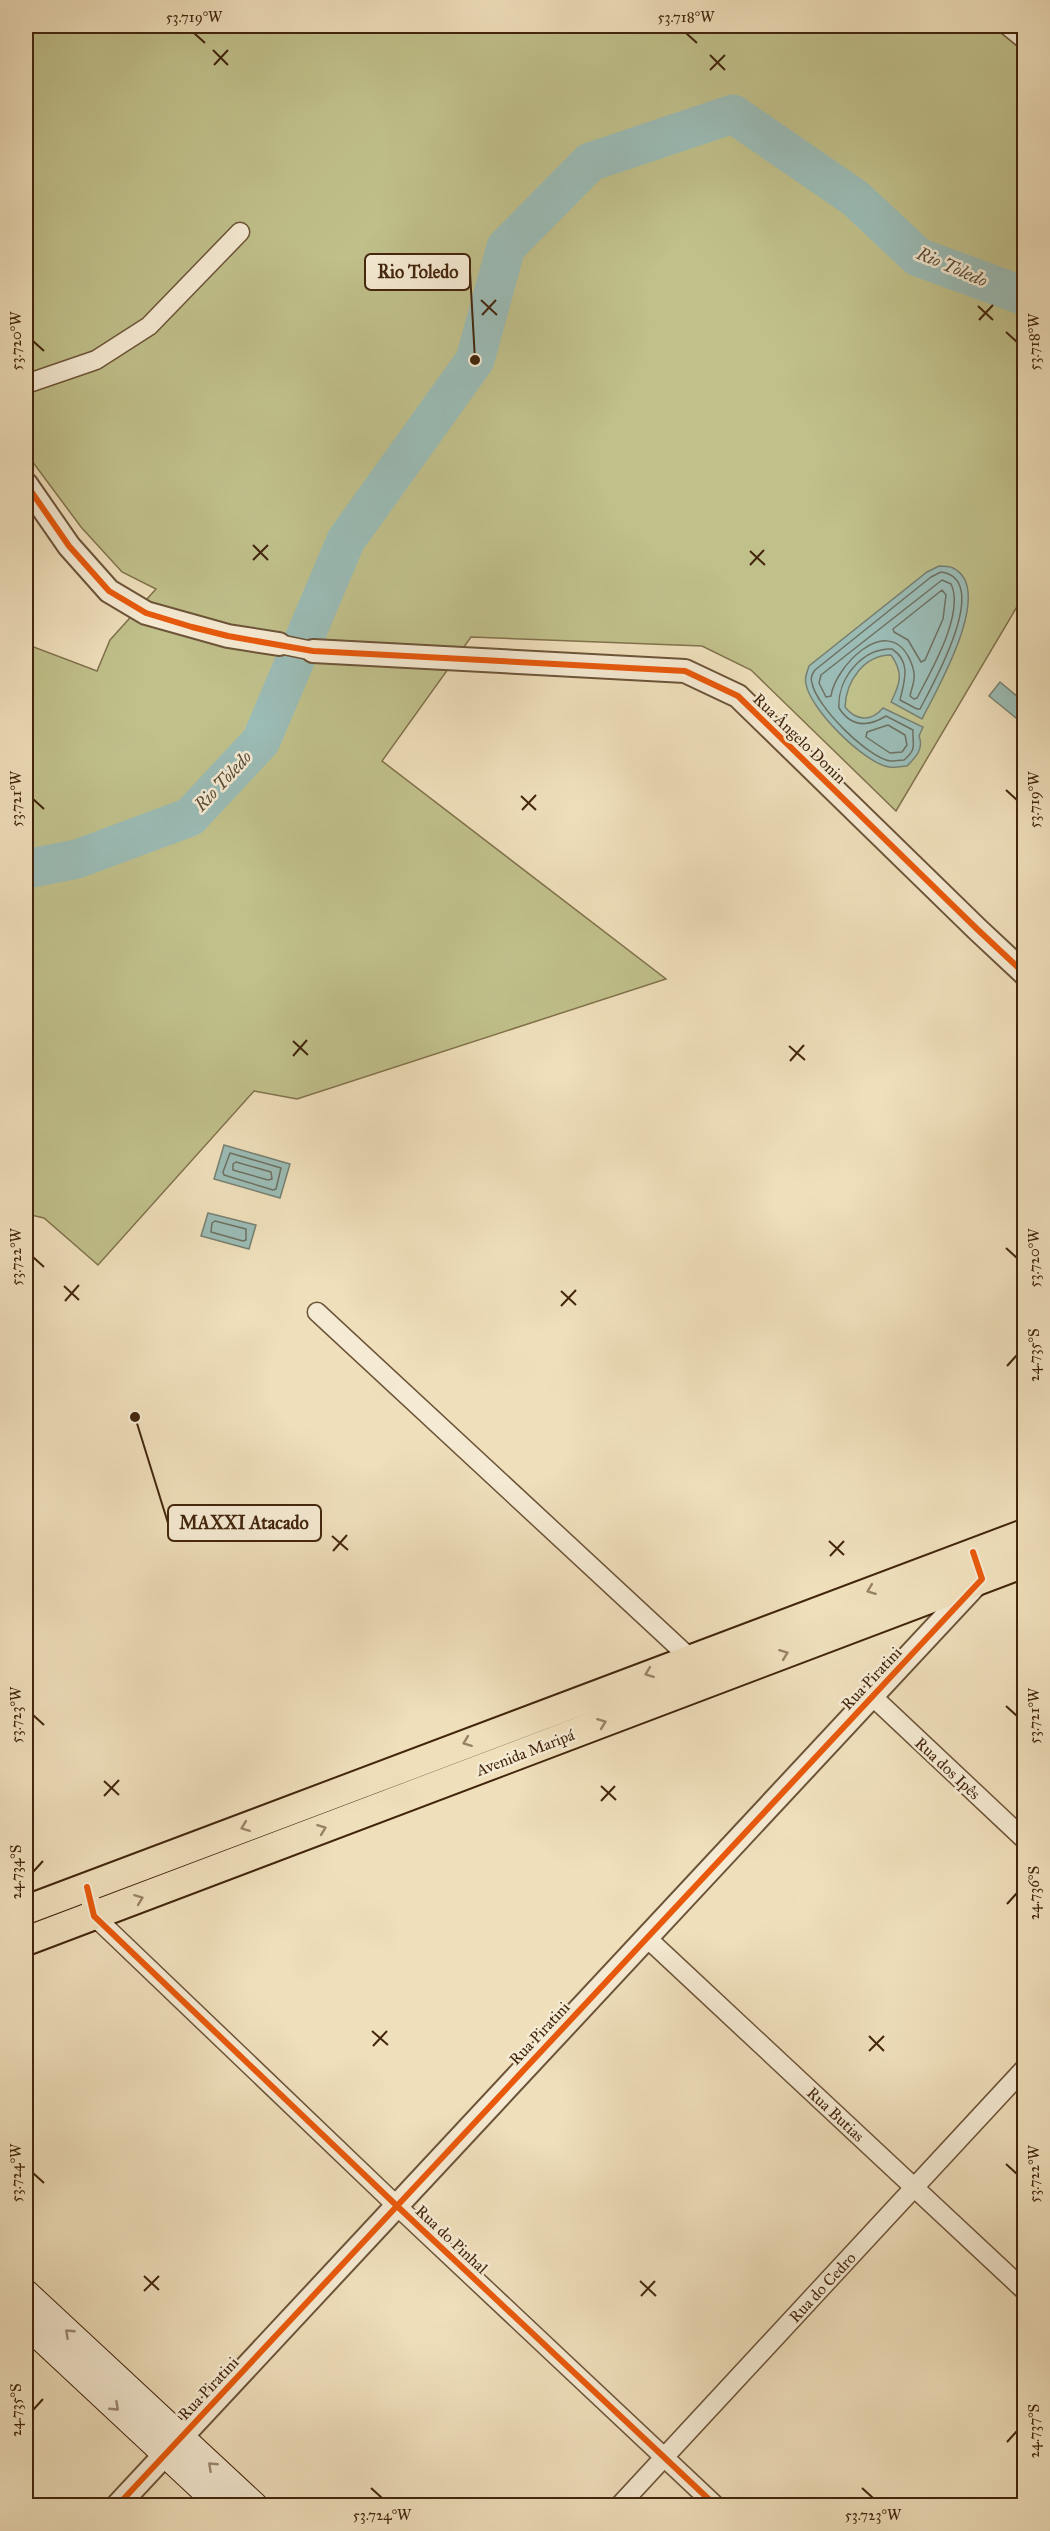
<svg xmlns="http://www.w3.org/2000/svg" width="1050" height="2531" viewBox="0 0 1050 2531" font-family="'IM FELL Great Primer',serif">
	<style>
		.green { fill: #c0c08b; stroke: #81724c; stroke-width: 1.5 }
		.water { fill: #9bbcb6; stroke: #778072; stroke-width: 1.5 }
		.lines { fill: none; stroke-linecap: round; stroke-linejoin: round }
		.shore { stroke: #6e7061; stroke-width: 1.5 }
		.river { stroke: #9bbcb6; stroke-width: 39 }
		.minor-casing { stroke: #6d5438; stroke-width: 21 }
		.tertiary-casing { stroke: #6d5438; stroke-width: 26 }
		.secondary-casing { stroke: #42250c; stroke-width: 28 }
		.primary-casing { stroke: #42250c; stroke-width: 32 }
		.minor { stroke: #f5ead3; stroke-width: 18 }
		.tertiary { stroke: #f5ead3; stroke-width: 22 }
		.secondary { stroke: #f5ead3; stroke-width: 26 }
		.primary { stroke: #efdfbb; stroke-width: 28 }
		.cycleway-casing { stroke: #f5ead3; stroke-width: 10 }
		.cycleway { stroke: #e8590c; stroke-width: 6 }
		.oneway { stroke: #988264 }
		.oneway2 { stroke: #9c8870 }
		.ticks { fill: none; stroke: #42250c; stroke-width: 2 }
		.labels { text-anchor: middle; stroke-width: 5; stroke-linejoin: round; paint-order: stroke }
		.street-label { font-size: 16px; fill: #42250c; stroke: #f5ead3 }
		.water-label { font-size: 18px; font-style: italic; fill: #584b36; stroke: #f5ead3 }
		.leader { fill: none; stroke: #42250c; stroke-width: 2 }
		.callout-dot { fill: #42250c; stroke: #f5ead3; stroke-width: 2 }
		.callout { fill: #f5ead3; stroke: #42250c; stroke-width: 2 }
		.callout-label { font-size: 18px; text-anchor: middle; font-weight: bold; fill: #42250c }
		.neatline { fill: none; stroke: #42250c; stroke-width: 2 }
		.ticks-label { font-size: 15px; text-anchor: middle; fill: #42250c }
	</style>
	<rect width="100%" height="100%" fill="#efdfbb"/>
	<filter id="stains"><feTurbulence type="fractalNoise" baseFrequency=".00333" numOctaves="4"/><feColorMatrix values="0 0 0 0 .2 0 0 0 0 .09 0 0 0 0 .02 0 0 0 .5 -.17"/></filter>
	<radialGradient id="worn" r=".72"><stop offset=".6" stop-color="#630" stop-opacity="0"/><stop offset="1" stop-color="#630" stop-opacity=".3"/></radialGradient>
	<path class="green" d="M 26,26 L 1024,26 L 1024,629 L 1018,605 L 896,811 L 751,670 L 702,646 L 471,637 L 382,761 L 666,979 L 297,1099 L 254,1091 L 98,1265 L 44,1218 L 26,1214 L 26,644 L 97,671 L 110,640 L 156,589 L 122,572 L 81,527 L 26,453 Z"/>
	<path class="water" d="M 939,566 C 943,566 949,566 953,568 C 996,589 936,691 922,719 L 891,702 C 900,684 904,673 891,655 C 864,655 846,681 845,707 C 856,721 871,722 883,708 L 923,727 L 919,736 C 924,749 916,757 907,766 C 901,766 894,768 889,767 C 864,763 810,709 806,684 C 804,677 807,673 809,666 L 927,572 Z
		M 1000,682 L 1024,702 L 1024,708 L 1016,718 L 989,696 Z
		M 224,1145 L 290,1164 L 280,1198 L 214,1179 Z
		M 208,1213 L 256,1225 L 249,1249 L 201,1236 Z"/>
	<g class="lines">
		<path class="shore" d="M 941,572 C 993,579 933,684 920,709 L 917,709 L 900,700 C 904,682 912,662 892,649 C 862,648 837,679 839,708 C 851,727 868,727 886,716 L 913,730 C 912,745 918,748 904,760 C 900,760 895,761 890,761 C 867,757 816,706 812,683 C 810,678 812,674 815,670 L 931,577 Z
			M 942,580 L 951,584 C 965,613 931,671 917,698 L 914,699 L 910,696 C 911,690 914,684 914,678 C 915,671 911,661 908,656 C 885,615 835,667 831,696 L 826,697 L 819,683 L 821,675 Z
			M 942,590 L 946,595 L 943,619 L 925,660 L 921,662 L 908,640 L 894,632 L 893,629 Z
			M 888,725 L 905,735 L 907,745 L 902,752 L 890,753 L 866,737 L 867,732 Z
			M 230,1153 L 281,1168 L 276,1189 L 273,1190 L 224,1175 L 223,1172 Z
			M 236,1162 L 271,1172 L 272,1179 L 268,1180 L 233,1170 L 233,1164 Z
			M 215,1221 L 246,1229 L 246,1240 L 243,1241 L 211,1232 L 212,1223 Z"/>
		<path class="river" d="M 26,869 L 77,859 L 190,817 L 261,741 L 346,540 L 475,360 L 506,247 L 590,162 L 733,114 L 855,198 L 918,257 L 1024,296"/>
		<defs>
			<path id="minor" d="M 1008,26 L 1024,39
				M 26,384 L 96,360 L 149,326 L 240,232
				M 279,644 L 313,651
				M 317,1312 L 690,1658
				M 872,1696 L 1024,1839
				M 87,1887 L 94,1916 L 397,2206 L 716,2506
				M 647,1938 L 1024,2290
				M 619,2506 L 1024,2069"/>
			<path id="tertiary" d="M 26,484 L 69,546 L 109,591 L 146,613 L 228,636 L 279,644
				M 313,651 L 685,671 L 738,696 L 977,929 L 1024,973
				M 117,2506 L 980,1580"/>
			<path id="secondary" d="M 26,2293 L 255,2506
				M 26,2324 L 221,2506"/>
			<path id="primary" d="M 26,1910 L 1024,1534
				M 26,1941 L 1024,1563"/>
		</defs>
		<use href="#minor" class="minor-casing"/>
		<use href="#tertiary" class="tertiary-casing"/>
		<use href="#secondary" class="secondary-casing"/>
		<use href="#primary" class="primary-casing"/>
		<use href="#minor" class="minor"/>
		<use href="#tertiary" class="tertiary"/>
		<use href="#secondary" class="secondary"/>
		<use href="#primary" class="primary"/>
		<defs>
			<path id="cycleway" d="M 26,484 L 69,546 L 109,591 L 146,613 L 192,627 L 228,636 L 313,651 L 685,671 L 738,696 L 977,929 L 1024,973
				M 87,1887 L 94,1916 L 397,2206 L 716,2506
				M 117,2506 L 982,1579 L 973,1552"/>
		</defs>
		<use href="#cycleway" class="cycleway-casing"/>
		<use href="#cycleway" class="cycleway"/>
	</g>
	<defs><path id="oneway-chevron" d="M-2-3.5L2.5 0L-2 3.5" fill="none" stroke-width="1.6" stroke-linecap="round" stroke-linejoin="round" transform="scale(1.5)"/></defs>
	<g class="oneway">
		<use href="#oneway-chevron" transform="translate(871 1590) rotate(159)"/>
		<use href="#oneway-chevron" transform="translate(784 1654) rotate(-21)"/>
		<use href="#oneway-chevron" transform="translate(649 1673) rotate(159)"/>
		<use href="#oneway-chevron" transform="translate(602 1723) rotate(-21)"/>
		<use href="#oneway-chevron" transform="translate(467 1742) rotate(159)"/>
		<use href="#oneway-chevron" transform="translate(245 1827) rotate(159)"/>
		<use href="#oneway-chevron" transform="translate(322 1829) rotate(-21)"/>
		<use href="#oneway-chevron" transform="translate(139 1899) rotate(-21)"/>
	</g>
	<g class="oneway2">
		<use href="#oneway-chevron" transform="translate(69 2333) rotate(-137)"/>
		<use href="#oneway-chevron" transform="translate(115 2407) rotate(43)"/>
		<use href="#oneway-chevron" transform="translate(212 2466) rotate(-137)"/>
	</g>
	<path class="ticks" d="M 194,33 L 205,43M 686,33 L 697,43M 213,50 L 228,65M 710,55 L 725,70M 214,65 L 228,50M 710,70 L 725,55M 481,300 L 497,315M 978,306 L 993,320M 482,315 L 496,300M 979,320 L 993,305M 1006,332 L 1017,342M 33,341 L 44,351M 253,545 L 268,560M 750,551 L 765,565M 253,560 L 268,545M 750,565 L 764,550M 1006,790 L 1017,800M 521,796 L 536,810M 33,799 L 44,809M 522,810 L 536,795M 293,1041 L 308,1055M 789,1046 L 805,1060M 293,1056 L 307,1040M 790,1061 L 804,1045M 1006,1248 L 1017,1258M 33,1257 L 44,1267M 64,1286 L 79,1300M 561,1291 L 576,1305M 65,1301 L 79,1285M 561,1306 L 576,1290M 1007,1366 L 1017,1355M 332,1536 L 348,1550M 829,1541 L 844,1555M 333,1551 L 347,1535M 830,1556 L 844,1541M 1006,1706 L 1017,1716M 33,1715 L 44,1725M 104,1781 L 119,1795M 601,1786 L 616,1800M 104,1796 L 119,1780M 601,1801 L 615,1786M 33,1872 L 43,1861M 1007,1904 L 1017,1893M 372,2031 L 388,2045M 869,2036 L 884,2051M 373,2046 L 387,2031M 869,2051 L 884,2036M 1006,2164 L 1017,2174M 33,2173 L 44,2183M 144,2276 L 159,2290M 640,2281 L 656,2296M 144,2291 L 159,2276M 641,2296 L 655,2281M 33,2410 L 43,2399M 1007,2442 L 1017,2431M 371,2488 L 382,2498M 862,2488 L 873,2498"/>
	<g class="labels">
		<g class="street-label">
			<text transform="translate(800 738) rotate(44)" y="6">Rua Ângelo Donin</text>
			<text transform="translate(871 1678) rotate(-47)" y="6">Rua Piratini</text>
			<text transform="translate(525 1752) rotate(-21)" y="6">Avenida Maripá</text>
			<text transform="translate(948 1768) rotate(43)" y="6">Rua dos Ipês</text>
			<text transform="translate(539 2033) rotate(-47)" y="6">Rua Piratini</text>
			<text transform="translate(836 2114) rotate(43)" y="6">Rua Butias</text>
			<text transform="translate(452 2239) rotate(43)" y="6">Rua do Pinhal</text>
			<text transform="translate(822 2287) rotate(-47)" y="6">Rua do Cedro</text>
			<text transform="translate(208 2388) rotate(-47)" y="6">Rua Piratini</text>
		</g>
		<g class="water-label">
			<text transform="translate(952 267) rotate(23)" y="6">Rio Toledo</text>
			<text transform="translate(223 781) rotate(-47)" y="6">Rio Toledo</text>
		</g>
	</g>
	<path class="leader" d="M475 360L470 272M135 1417L168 1523"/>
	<g class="callout-dot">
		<circle cx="475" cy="360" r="6"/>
		<circle cx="135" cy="1417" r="6"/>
	</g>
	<g class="callout">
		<rect x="365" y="254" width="105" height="36" rx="6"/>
		<rect x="168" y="1505" width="153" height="36" rx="6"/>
	</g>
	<g class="callout-label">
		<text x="418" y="278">Rio Toledo</text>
		<text x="244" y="1529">MAXXI Atacado</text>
	</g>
	<rect width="1050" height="2531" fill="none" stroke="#efdfbb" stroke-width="66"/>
	<rect x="33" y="33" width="984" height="2465" class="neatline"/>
	<g class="ticks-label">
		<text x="194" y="22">53.719°W</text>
		<text x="686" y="22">53.718°W</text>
		<text transform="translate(16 341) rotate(-90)" y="5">53.720°W</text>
		<text transform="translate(1034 342) rotate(-90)" y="5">53.718°W</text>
		<text transform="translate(16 799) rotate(-90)" y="5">53.721°W</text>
		<text transform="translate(1034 800) rotate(-90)" y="5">53.719°W</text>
		<text transform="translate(16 1257) rotate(-90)" y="5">53.722°W</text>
		<text transform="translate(1034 1258) rotate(-90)" y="5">53.720°W</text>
		<text transform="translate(1034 1355) rotate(-90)" y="5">24.735°S</text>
		<text transform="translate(16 1715) rotate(-90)" y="5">53.723°W</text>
		<text transform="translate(1034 1716) rotate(-90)" y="5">53.721°W</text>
		<text transform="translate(16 1872) rotate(-90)" y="5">24.734°S</text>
		<text transform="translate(1034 1893) rotate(-90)" y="5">24.736°S</text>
		<text transform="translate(16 2173) rotate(-90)" y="5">53.724°W</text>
		<text transform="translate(1034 2174) rotate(-90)" y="5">53.722°W</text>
		<text transform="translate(16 2410) rotate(-90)" y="5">24.735°S</text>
		<text transform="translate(1034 2431) rotate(-90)" y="5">24.737°S</text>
		<text x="382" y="2520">53.724°W</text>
		<text x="873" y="2520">53.723°W</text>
	</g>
	<rect width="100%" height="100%" filter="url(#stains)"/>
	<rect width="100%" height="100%" fill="url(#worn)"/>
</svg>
